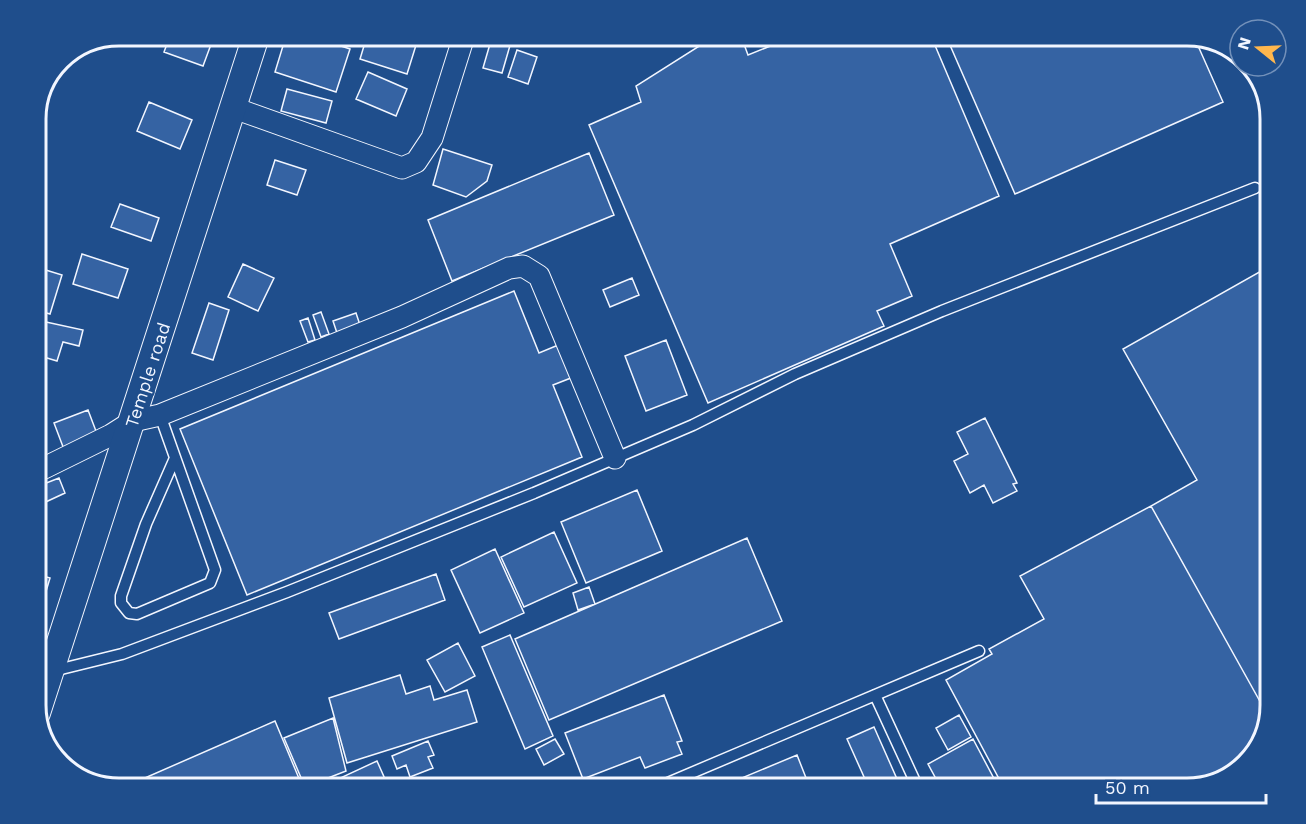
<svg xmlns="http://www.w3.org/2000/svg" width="1306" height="824" viewBox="0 0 1306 824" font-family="'Work Sans',sans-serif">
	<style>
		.building { fill: #3563a3; stroke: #f2f6ff; stroke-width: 1.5 }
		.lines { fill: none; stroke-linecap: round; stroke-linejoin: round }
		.service-casing { stroke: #f2f6ff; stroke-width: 13 }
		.minor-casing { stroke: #f2f6ff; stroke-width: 23 }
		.tertiary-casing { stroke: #f2f6ff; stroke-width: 28 }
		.service { stroke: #1f4e8c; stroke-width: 10 }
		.minor { stroke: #1f4e8c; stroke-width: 21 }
		.tertiary { stroke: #1f4e8c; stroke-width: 26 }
		.labels { text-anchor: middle; stroke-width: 4.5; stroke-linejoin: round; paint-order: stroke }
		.street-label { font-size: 18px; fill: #f2f6ff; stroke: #1f4e8c }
		.rim { fill: none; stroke: #f2f6ff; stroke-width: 3 }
	</style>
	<rect width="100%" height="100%" fill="#1f4e8c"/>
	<path class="building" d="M 170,36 L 205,36 L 213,39 L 203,66 L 164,52 Z
		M 286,36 L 311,36 L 350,49 L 336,92 L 275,72 Z
		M 367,36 L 399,36 L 417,42 L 407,74 L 360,59 Z
		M 715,36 L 741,36 L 748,55 L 795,36 L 931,36 L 999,196 L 890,244 L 912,296 L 877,311 L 884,326 L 708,403 L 589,125 L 641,102 L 636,86 Z
		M 946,36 L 1186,36 L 1195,39 L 1223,102 L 1015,194 Z
		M 492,37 L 511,42 L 502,73 L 483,68 Z
		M 517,50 L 537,57 L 528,84 L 508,77 Z
		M 368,72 L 407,89 L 396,116 L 356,99 Z
		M 287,89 L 332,101 L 326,123 L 281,111 Z
		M 149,102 L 192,120 L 180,149 L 137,131 Z
		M 443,149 L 492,165 L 487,181 L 466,197 L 433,185 Z
		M 589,153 L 614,215 L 452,281 L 428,220 Z
		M 275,160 L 306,170 L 297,195 L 267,185 Z
		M 120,204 L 159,218 L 151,241 L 111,227 Z
		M 82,254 L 128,269 L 118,298 L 73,284 Z
		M 243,264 L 274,278 L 258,311 L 228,297 Z
		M 1270,266 L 1270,705 L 1267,714 L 1151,506 L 1197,480 L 1123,349 Z
		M 36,267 L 62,275 L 50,314 L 36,310 Z
		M 632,278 L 639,295 L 610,307 L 603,290 Z
		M 514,291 L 539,353 L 563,343 L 576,376 L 553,385 L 582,457 L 247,595 L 180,429 Z
		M 209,303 L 229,310 L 213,360 L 192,353 Z
		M 321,312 L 329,334 L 321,337 L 313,315 Z
		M 356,313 L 361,328 L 338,336 L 333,321 Z
		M 308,318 L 315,340 L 308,342 L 300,321 Z
		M 46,322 L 83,330 L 79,346 L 63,342 L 57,361 L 37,355 Z
		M 666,340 L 687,395 L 646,411 L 625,356 Z
		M 88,410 L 99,439 L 65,452 L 54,423 Z
		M 985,418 L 1017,483 L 1013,484 L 1017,491 L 993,503 L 984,485 L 970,493 L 954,461 L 968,454 L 957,432 Z
		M 59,478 L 65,493 L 37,506 L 36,487 Z
		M 637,490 L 662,551 L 586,583 L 561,522 Z
		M 1151,506 L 1267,714 L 1256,751 L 1228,777 L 1187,788 L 1004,788 L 946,680 L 992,654 L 989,649 L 1044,619 L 1020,576 Z
		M 554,532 L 577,583 L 524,607 L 501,557 Z
		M 747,538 L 782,621 L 549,720 L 515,639 Z
		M 495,549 L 524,613 L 480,633 L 451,570 Z
		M 36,574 L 50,578 L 44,598 L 36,596 Z
		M 436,574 L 445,600 L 339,639 L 329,613 Z
		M 589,587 L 595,604 L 578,610 L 573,593 Z
		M 510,635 L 553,736 L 525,749 L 482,647 Z
		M 458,643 L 475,676 L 445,692 L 427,660 Z
		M 400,675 L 406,694 L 430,686 L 434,700 L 467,690 L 477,722 L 347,763 L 329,698 Z
		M 664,695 L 682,741 L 677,742 L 682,754 L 645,768 L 640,757 L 583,779 L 565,733 Z
		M 959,715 L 971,737 L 948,750 L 936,728 Z
		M 333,718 L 346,771 L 305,787 L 284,738 Z
		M 275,721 L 303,788 L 122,788 Z
		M 874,727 L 901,788 L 869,788 L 847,739 Z
		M 555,739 L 564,754 L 544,765 L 536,749 Z
		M 973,739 L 999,788 L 941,788 L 928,764 Z
		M 428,741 L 434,755 L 428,757 L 433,768 L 410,777 L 406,765 L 397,769 L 392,756 Z
		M 797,755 L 810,788 L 718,788 Z
		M 377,761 L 389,788 L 324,788 L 323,786 Z"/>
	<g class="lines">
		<defs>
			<path id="service" d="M 160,415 L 215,570 L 210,583 L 137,614 L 129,613 L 121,603 L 121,596 L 146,524 L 175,458
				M 53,671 L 122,654 L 287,592 L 534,493 L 693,425 L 795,374 L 942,311 L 1255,188
				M 875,695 L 918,788
				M 656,788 L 979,651"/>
			<path id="minor" d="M 234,108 L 402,168 L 416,162 L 432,138 L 464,36
				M 36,472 L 111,435 L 133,421 L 160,415 L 402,317 L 509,268 L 523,266 L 539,276 L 615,458"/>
			<path id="tertiary" d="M 37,713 L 256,36"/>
		</defs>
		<use href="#service" class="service-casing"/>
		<use href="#minor" class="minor-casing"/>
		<use href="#tertiary" class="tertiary-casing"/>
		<use href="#service" class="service"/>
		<use href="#minor" class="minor"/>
		<use href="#tertiary" class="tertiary"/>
	</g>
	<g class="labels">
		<g class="street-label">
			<text transform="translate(148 375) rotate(-72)" y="6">Temple road</text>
		</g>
	</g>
	<path d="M0 0H1306V824H0ZM119 46H1187A73 73 0 0 1 1260 119V705A73 73 0 0 1 1187 778H119A73 73 0 0 1 46 705V119A73 73 0 0 1 119 46Z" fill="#1f4e8c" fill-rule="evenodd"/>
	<path class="rim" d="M119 46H1187A73 73 0 0 1 1260 119V705A73 73 0 0 1 1187 778H119A73 73 0 0 1 46 705V119A73 73 0 0 1 119 46Z"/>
	<g transform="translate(1258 48) rotate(288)"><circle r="28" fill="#1f4e8c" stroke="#7391ba" stroke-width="1.5"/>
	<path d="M0-4.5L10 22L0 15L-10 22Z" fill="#ffb74d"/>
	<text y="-9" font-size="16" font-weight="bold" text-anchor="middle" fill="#f2f6ff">N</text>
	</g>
	<path d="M1096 794v9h170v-9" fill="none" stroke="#f2f6ff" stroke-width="3"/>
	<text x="1105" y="794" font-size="18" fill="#f2f6ff" stroke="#1f4e8c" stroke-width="4.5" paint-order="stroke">50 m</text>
</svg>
